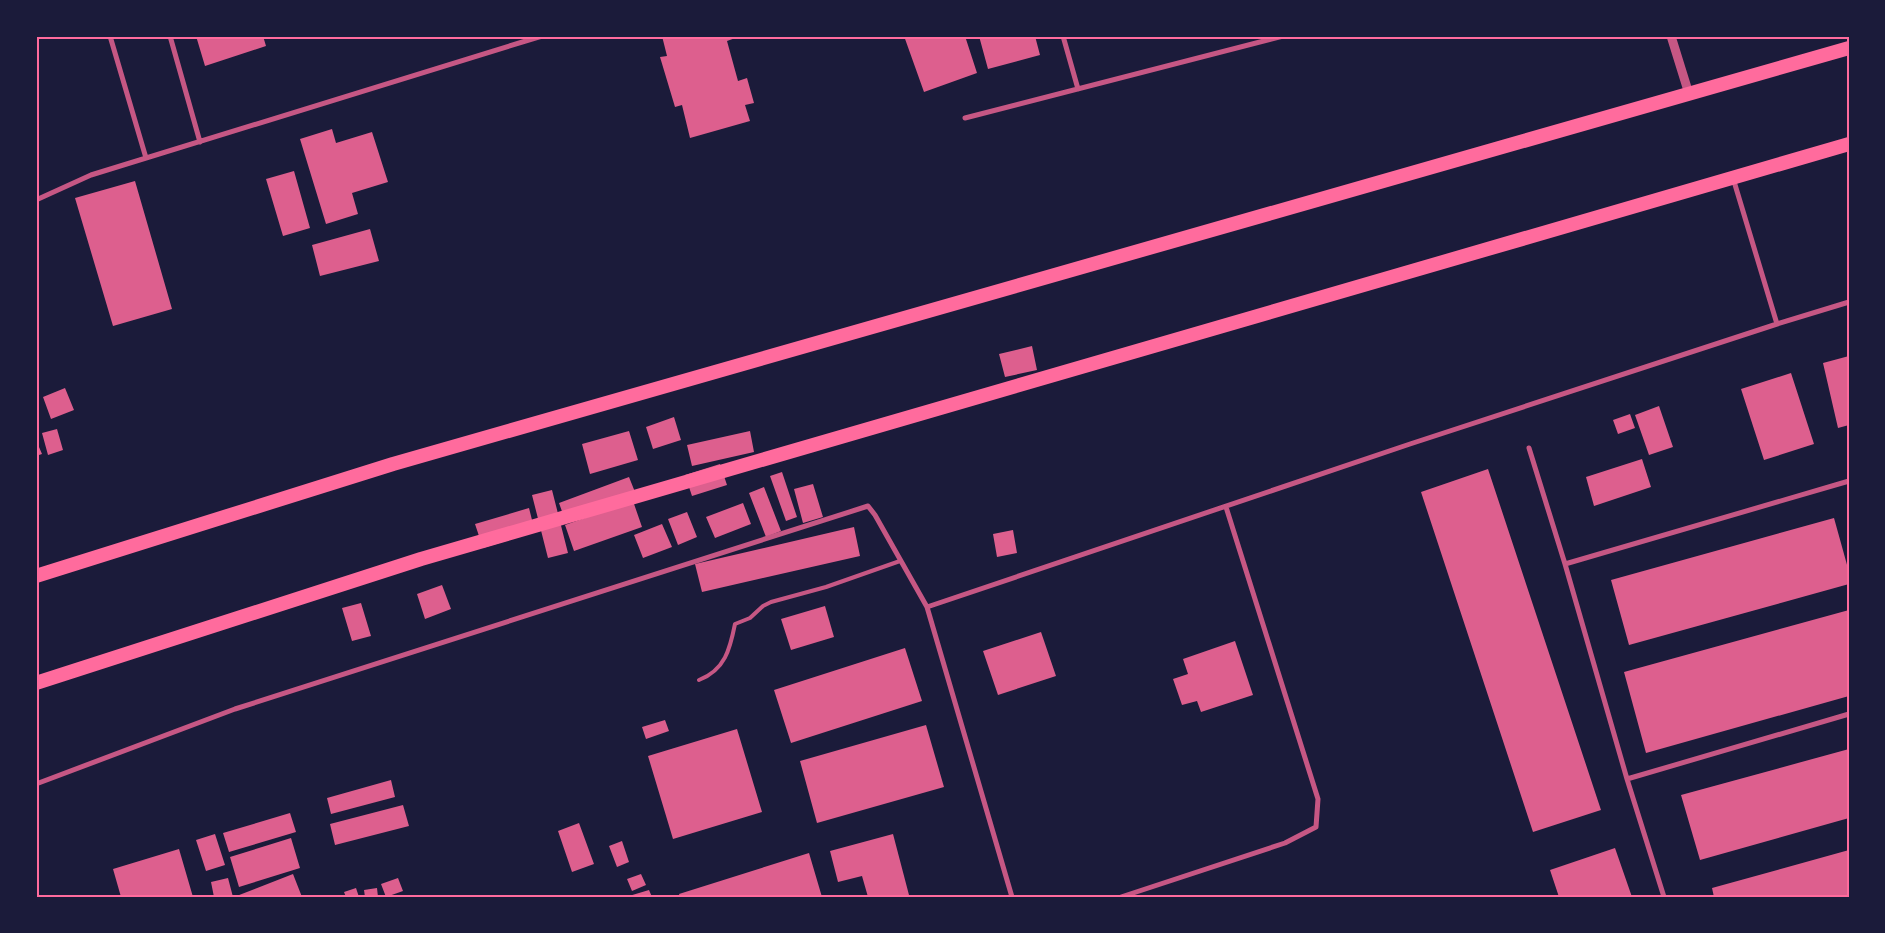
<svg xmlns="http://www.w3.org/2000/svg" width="1885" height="933" viewBox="0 0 1885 933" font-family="Barlow,sans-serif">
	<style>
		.building { fill: #dd5f8e }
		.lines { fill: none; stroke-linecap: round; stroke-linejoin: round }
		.service { stroke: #c65784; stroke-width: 4 }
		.minor { stroke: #c65784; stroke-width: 5 }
		.tertiary { stroke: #c65784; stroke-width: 9 }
		.trunk { stroke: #ff6b9d; stroke-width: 14 }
		.neatline { fill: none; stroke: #ff6b9d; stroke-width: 2 }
	</style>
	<rect width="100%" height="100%" fill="#1b1b3a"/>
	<path class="building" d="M 196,36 L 263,36 L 266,46 L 205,66 Z
		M 662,36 L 741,36 L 727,41 L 738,81 L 747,78 L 754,103 L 745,105 L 750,121 L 690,138 L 682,105 L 675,107 L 660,57 L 667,56 Z
		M 904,36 L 965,36 L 977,73 L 924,92 Z
		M 979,36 L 1035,36 L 1040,55 L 988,69 Z
		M 332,129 L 336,143 L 372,132 L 388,182 L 352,193 L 358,214 L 326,224 L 300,139 Z
		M 294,171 L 310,228 L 283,236 L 266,179 Z
		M 135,181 L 172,309 L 113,326 L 75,198 Z
		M 370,229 L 379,261 L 320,276 L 312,245 Z
		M 1032,346 L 1037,370 L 1005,377 L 999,354 Z
		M 1849,356 L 1849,425 L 1838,428 L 1823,363 Z
		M 1791,373 L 1814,444 L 1764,460 L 1741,389 Z
		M 65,388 L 74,410 L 51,419 L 43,397 Z
		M 1659,406 L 1673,447 L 1649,455 L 1635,415 Z
		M 1630,414 L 1635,428 L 1618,434 L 1613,420 Z
		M 674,417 L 681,440 L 653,449 L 646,427 Z
		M 57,429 L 63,450 L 48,455 L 42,433 Z
		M 629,431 L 638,460 L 590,474 L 582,444 Z
		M 750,431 L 754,452 L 692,466 L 687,445 Z
		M 36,440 L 42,454 L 36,456 Z
		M 1642,459 L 1651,487 L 1594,506 L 1586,477 Z
		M 720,464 L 727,485 L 692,496 L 685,475 Z
		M 1488,469 L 1601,810 L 1533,832 L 1421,492 Z
		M 782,472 L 797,517 L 786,521 L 770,476 Z
		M 629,477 L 635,492 L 564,517 L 559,503 Z
		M 813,484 L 823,517 L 803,523 L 794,489 Z
		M 764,487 L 781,531 L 766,537 L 749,493 Z
		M 552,490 L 568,553 L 548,558 L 532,495 Z
		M 633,501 L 642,527 L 574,551 L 565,525 Z
		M 743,503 L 751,524 L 715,538 L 706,517 Z
		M 529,508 L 535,532 L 483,548 L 475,524 Z
		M 687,512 L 697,537 L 678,545 L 668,519 Z
		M 1834,518 L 1849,572 L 1849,584 L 1629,645 L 1611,580 Z
		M 662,524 L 672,547 L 643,558 L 634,535 Z
		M 854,527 L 860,556 L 702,592 L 695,564 Z
		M 1013,530 L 1017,553 L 997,557 L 993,534 Z
		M 442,585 L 451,609 L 425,619 L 417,594 Z
		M 361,603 L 371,636 L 352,641 L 342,608 Z
		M 825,606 L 834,637 L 791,650 L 781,619 Z
		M 1849,610 L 1849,696 L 1646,753 L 1624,672 Z
		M 1041,632 L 1056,676 L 998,695 L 983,651 Z
		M 1235,641 L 1253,695 L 1201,712 L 1197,701 L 1182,705 L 1173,679 L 1188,674 L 1183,659 Z
		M 905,648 L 922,701 L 791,743 L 774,690 Z
		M 665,720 L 669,731 L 646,739 L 642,727 Z
		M 926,725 L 944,787 L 817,823 L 800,761 Z
		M 737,729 L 762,812 L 673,839 L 648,756 Z
		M 1849,749 L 1849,818 L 1700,860 L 1681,795 Z
		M 391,780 L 395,797 L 331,814 L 327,798 Z
		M 403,805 L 409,826 L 335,845 L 330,824 Z
		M 290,813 L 296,832 L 229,852 L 223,833 Z
		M 579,823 L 594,864 L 572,872 L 558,831 Z
		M 215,834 L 225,865 L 206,871 L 196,840 Z
		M 893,834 L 909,895 L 868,897 L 862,876 L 838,882 L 830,851 Z
		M 291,838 L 300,868 L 239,887 L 230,857 Z
		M 622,841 L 629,862 L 617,867 L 609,846 Z
		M 1615,848 L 1632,897 L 1559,897 L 1550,870 Z
		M 179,849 L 193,897 L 121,897 L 113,869 Z
		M 1849,850 L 1849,897 L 1714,897 L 1712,888 Z
		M 809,853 L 822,897 L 680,897 L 679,894 Z
		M 293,874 L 302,897 L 234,897 Z
		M 641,874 L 646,885 L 632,891 L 627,879 Z
		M 228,878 L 233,897 L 214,897 L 211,882 Z
		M 398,878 L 403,891 L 386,897 L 381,884 Z
		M 356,888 L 359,897 L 346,897 L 344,892 Z
		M 377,888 L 378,897 L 365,897 L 364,890 Z
		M 649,890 L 652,897 L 630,897 L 629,896 Z"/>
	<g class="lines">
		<path class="service" d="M 699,680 C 725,670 730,649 735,624 L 750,618 L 763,606 L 771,602 L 826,587 L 900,561"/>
		<path class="minor" d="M 110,36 L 146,158
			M 170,36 L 200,142
			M 1063,36 L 1078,89
			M 965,118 L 1283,36
			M 1733,178 L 1777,324
			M 36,200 L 91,175 L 542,36
			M 1529,448 L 1565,564
			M 1627,779 L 1849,714
			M 36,784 L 235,709 L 868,506 L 875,515 L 927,607
			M 1012,897 L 927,607 L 1410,444 L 1777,324 L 1849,302
			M 1121,897 L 1285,843 L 1316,827 L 1318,799 L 1226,507
			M 1664,897 L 1627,779 L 1565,564 L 1849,481"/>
		<path class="tertiary" d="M 1671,36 L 1689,94"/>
		<path class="trunk" d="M 36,576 L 393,464 L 1849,48
			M 36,683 L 421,559 L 1849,144"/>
	</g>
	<rect width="1885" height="933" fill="none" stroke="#1b1b3a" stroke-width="75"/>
	<rect x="38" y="38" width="1810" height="858" class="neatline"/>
</svg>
